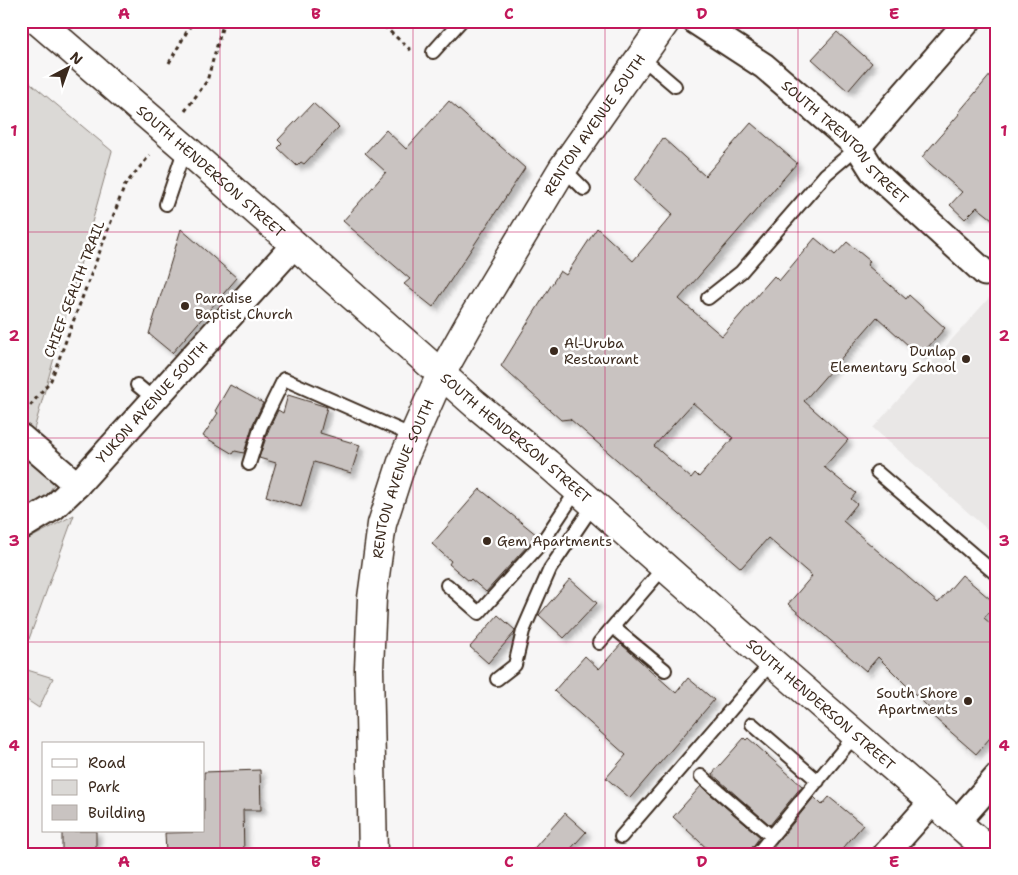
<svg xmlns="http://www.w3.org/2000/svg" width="1018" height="875" viewBox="0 0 1018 875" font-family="'Shantell Sans',sans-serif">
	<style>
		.built { fill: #e9e7e6 }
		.green { fill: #dbd9d6; stroke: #8b827a }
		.building { fill: #c9c3c1; stroke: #3b2a1e; fill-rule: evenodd; filter: url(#shadow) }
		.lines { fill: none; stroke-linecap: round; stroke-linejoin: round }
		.service-casing { stroke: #3b2a1e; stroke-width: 16 }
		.minor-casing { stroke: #3b2a1e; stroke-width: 29 }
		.secondary-casing { stroke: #3b2a1e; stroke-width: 31 }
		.path { stroke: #3b2a1e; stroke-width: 3; stroke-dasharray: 4 4; stroke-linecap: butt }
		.service { stroke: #fff; stroke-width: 12 }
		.minor { stroke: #fff; stroke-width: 25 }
		.secondary { stroke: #fff; stroke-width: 28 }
		.grid { fill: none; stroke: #c2185b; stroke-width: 1; stroke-opacity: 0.55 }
		.poi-dot { fill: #3b2a1e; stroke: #fff; stroke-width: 2 }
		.labels { text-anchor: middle; stroke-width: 5; stroke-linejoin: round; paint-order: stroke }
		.street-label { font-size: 14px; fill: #3b2a1e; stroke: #fff }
		.poi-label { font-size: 14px; fill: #3b2a1e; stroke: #fff; text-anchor: start }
		.neatline { fill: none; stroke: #c2185b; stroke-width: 2 }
		.grid-label { font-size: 16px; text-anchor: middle; font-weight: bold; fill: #c2185b }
	</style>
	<defs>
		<filter id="shadow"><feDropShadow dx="4.5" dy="4.5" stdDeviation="2.5" flood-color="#0004"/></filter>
	</defs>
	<rect width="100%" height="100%" fill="#f7f6f6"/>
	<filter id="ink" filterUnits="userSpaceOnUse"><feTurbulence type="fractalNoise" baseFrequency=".02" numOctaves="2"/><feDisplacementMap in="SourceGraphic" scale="10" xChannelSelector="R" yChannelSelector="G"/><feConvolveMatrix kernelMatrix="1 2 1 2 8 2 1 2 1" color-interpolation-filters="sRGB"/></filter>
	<g filter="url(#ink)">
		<path class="built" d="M 997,289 L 997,538 L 873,428 Z"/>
		<path class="green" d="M 21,75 L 112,151 L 33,433 L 21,422 Z
			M 21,454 L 55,483 L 43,501 L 21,514 Z
			M 74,515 L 21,661 L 21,543 Z
			M 21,668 L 53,678 L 39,708 L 21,696 Z"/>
		<path class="building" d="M 837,32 L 872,63 L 848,91 L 812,59 Z
			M 997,67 L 997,223 L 977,207 L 965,219 L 950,205 L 962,192 L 922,157 L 960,113 L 959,112 Z
			M 449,101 L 525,168 L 433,307 L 404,284 L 410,279 L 343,221 L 386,172 L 365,153 L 386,130 L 406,149 Z
			M 313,103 L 339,127 L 304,164 L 301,162 L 297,166 L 278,148 L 282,144 L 278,140 Z
			M 751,123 L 797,163 L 679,299 L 722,336 L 774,276 L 779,281 L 815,238 L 835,255 L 847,242 L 870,261 L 867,265 L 906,299 L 909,295 L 945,328 L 920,356 L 877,317 L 804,401 L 848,440 L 824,467 L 856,493 L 851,499 L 857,504 L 843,521 L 938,603 L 962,575 L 996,604 L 984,618 L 997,629 L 997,730 L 976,754 L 929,713 L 931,710 L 878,657 L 866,671 L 788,604 L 812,576 L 768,538 L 741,568 L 570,419 L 561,420 L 501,366 L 560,271 L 566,275 L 597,228 L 633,261 L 673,214 L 635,180 L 663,138 L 705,176 ZM 693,403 L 733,438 L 699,477 L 695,473 L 691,478 L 654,446 Z
			M 181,229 L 237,278 L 172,353 L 149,334 Z
			M 230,385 L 263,403 L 253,424 L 244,453 L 235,451 L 233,454 L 203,436 L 218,413 L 215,411 Z
			M 288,395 L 327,407 L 320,433 L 360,445 L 351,473 L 314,462 L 301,507 L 266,496 L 276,463 L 259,458 L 269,429 L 278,410 L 283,413 Z
			M 480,489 L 537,535 L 486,592 L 471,579 L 469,581 L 449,564 L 451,561 L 432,544 Z
			M 570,579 L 597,603 L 564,638 L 539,615 Z
			M 498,615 L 515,630 L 514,633 L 488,663 L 470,647 Z
			M 621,644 L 676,693 L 688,678 L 714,700 L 630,798 L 606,778 L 626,755 L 554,691 L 585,656 L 599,669 Z
			M 744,738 L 746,740 L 748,738 L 802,786 L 770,825 L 712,774 Z
			M 260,770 L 261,810 L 243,810 L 244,854 L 166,854 L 165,833 L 204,832 L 204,772 Z
			M 701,786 L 760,837 L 751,849 L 749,854 L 713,854 L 673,817 Z
			M 814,797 L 822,805 L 829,797 L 863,825 L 838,854 L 768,854 Z
			M 565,813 L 586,832 L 566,854 L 529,854 Z
			M 62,831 L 96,831 L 96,854 L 62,854 Z"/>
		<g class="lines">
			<defs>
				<path id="service" d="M 433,52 L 461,21
					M 641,57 L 675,86
					M 563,168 L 584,189
					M 166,204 L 185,148
					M 708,298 L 741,272 L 826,174 L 858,147
					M 137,385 L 155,400
					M 249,464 L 261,426 L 284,379 L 413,436
					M 877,472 L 997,575
					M 447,585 L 479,613 L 543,541 L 577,490
					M 613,627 L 665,670
					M 599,643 L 664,567
					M 497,679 L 515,665 L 523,631 L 550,569 L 594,504
					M 752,724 L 818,781
					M 701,776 L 771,836
					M 621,837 L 772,662
					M 757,854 L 856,734"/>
				<g id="minor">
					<path id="s1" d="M 695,21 L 764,66 L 858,147 L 873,171 L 985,273"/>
					<path d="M 858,147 L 968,21"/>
					<path d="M 21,437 L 77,485"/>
					<path id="s2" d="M 21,527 L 54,507 L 77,485 L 295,244"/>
					<path d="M 957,822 L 997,777"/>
					<path d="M 886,854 L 933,801"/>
				</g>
				<g id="secondary">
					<path id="s3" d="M 38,21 L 185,148 L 475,404 L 547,463 L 772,662 L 993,854"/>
					<path id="s4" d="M 373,854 L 369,669 L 372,598 L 382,524 L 402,462 L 441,374 L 468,326 L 563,168 L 666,21"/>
				</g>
			</defs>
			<use href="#service" class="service-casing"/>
			<use href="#minor" class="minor-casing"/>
			<use href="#secondary" class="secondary-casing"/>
			<path class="path" d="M 378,21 L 413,52
				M 169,63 L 193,21
				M 185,111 L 207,81 L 224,21
				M 25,412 L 51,380 L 125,185 L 150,155"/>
			<use href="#service" class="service"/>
			<use href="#minor" class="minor"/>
			<use href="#secondary" class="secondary"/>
		</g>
	</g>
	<path class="grid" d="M 220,21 L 220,854M 413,21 L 413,854M 605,21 L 605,854M 798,21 L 798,854M 21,232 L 997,232M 21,438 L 997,438M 21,642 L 997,642"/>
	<g class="poi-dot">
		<circle cx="185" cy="306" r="5"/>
		<circle cx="554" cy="351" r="5"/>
		<circle cx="966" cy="359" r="5"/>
		<circle cx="487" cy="541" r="5"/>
		<circle cx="968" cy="701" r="5"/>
	</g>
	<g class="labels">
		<g class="street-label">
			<text dy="5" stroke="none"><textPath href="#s4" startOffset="785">RENTON AVENUE SOUTH</textPath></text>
			<text dy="5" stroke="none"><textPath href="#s1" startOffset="194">SOUTH TRENTON STREET</textPath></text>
			<text dy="5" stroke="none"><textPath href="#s3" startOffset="229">SOUTH HENDERSON STREET</textPath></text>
			<text transform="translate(74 289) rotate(-69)" y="5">CHIEF SEALTH TRAIL</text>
			<text dy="5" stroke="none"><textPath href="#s2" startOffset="182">YUKON AVENUE SOUTH</textPath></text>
			<text dy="5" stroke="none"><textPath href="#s3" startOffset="634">SOUTH HENDERSON STREET</textPath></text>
			<text dy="5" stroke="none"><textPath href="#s4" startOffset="380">RENTON AVENUE SOUTH</textPath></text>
			<text dy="5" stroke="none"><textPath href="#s3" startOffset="1039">SOUTH HENDERSON STREET</textPath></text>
		</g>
		<g class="poi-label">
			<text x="195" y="303">Paradise<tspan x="195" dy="16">Baptist Church</tspan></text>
			<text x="564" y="348">Al-Uruba<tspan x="564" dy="16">Restaurant</tspan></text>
			<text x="956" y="356" text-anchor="end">Dunlap<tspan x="956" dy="16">Elementary School</tspan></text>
			<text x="497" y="546">Gem Apartments</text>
			<text x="958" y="698" text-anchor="end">South Shore<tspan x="958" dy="16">Apartments</tspan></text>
		</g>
	</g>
	<rect width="1018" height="875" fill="none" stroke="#fff" stroke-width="55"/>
	<rect x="42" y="742" width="162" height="90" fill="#ffffff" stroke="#b1aaa5"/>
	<rect x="52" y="759" width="25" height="8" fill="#ffffff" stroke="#b1aaa5"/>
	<text x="88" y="768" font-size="15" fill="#3b2a1e">Road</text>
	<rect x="52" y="780" width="25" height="15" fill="#dbd9d6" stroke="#b1aaa5"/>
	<text x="88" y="792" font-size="15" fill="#3b2a1e">Park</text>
	<rect x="52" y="805" width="25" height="15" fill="#c9c3c1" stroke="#b1aaa5"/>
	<text x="88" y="818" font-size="15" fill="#3b2a1e">Building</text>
	<g transform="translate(68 68) rotate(41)" stroke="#ffffff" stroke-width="4" paint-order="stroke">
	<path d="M0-4L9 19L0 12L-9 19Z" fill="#3b2a1e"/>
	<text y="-8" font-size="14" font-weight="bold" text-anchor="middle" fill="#3b2a1e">N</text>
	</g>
	<rect x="28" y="28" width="962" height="820" class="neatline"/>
	<g class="grid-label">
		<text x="124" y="19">A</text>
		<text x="316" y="19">B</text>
		<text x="509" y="19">C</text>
		<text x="702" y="19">D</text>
		<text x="894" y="19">E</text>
		<text x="14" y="136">1</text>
		<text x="1004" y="136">1</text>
		<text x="14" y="341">2</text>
		<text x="1004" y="341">2</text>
		<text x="14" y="546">3</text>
		<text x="1004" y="546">3</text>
		<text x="14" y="751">4</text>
		<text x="1004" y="751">4</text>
		<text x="124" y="867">A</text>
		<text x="316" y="867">B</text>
		<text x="509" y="867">C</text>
		<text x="702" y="867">D</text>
		<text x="894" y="867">E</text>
	</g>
</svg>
